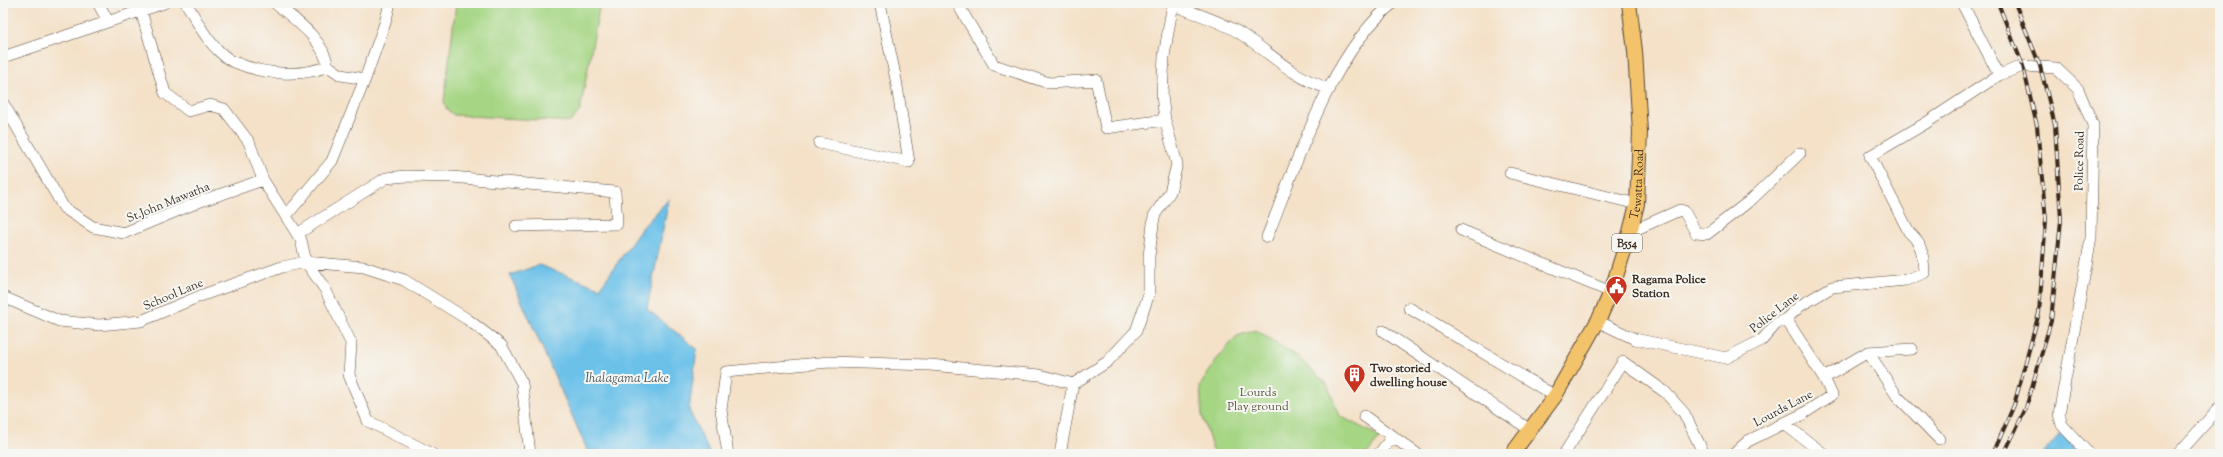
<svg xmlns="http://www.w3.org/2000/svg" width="2223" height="457" viewBox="0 0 2223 457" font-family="'Sorts Mill Goudy',serif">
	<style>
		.green { fill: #a6d684; stroke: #708051 }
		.water { fill: #6cc1e9; stroke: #547684 }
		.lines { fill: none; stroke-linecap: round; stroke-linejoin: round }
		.minor-casing { stroke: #574538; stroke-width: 12 }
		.major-casing { stroke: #574538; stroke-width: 16 }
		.minor { stroke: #fff; stroke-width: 11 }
		.major { stroke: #f2c36a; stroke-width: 14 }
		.rail-casing { stroke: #3b2a1e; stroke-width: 4 }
		.rail { stroke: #f6f6f2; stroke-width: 2.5; stroke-dasharray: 8; stroke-linecap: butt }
		.labels { text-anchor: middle; stroke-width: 4; stroke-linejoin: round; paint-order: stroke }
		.shield { fill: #f6f6f2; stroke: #73675e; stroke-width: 1 }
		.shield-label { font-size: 11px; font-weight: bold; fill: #3b2a1e }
		.street-label { font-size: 12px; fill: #3b2a1e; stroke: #f6f6f2 }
		.poi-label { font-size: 12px; font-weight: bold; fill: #3b2a1e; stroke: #f6f6f2; text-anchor: start }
		.park-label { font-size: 12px; fill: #565538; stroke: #f6f6f2 }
		.water-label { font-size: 13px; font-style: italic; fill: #4a575b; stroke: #f6f6f2 }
	</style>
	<rect width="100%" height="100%" fill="#f6f6f2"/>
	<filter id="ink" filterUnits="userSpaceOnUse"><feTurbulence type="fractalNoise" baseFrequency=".025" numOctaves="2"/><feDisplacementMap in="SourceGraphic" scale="8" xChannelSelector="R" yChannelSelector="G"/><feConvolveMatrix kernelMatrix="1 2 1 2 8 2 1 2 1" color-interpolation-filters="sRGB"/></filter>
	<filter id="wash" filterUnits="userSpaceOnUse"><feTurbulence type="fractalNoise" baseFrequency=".012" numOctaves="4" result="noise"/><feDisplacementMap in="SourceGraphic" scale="16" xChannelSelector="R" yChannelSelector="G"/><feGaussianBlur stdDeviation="0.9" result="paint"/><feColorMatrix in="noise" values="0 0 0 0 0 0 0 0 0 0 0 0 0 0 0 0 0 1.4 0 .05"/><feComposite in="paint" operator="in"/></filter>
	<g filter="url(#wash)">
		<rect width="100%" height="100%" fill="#f4e1c8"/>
		<path class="green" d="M 456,3 L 600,3 L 580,111 L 570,122 L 454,115 L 447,110 L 444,102 Z
			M 1256,330 L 1299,358 L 1327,384 L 1340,416 L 1380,437 L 1367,454 L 1214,454 L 1202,415 L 1200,386 L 1218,358 L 1237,336 Z"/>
		<path class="water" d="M 669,199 L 647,309 L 697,349 L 689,410 L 710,454 L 589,454 L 510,275 L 539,265 L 600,288 L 641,229 Z
			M 2061,433 L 2081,454 L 2042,454 Z"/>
	</g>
	<g filter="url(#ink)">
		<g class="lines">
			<defs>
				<path id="minor" d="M 98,3 L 108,21
					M 186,3 C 194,15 200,29 209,40 C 214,47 226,59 234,62 C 262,74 300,78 328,66
					M 275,3 C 296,21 322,37 328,66 L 341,75 L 365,79
					M 957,3 L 994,65 L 1049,83 L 1096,80 L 1106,128 L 1165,120 L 1162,96 L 1164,56 L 1173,3
					M 1962,3 L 1999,75
					M 1173,5 C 1193,13 1224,22 1241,34 C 1274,55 1291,77 1330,89
					M 141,11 L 165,93 L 189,111 L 210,105 L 224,109 L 249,142 L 263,180 L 301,240 L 306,262 L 325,289 L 351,343 L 349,375 L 368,421 L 432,454
					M 3,57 L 164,3
					M 3,103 L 64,208 L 93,227 L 124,233 L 201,201 L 263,180
					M 819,143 L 909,162 L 896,80 L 880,3
					M 1510,173 L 1637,204
					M 286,216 L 332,161 L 365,79 L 385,23 L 390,3
					M 1461,230 L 1611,292
					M 1630,232 L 1680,210 L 1684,211 L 1696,233 L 1707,234 L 1752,199 L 1800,153
					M 297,234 L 386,178 L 406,176 L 452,177 L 615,192 L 617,224 L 516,226
					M 1267,237 C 1297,163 1330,54 1393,3
					M 3,297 L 59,321 L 99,325 L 141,321 L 200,296 L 282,267 L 306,262 L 364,267 L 404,280 L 467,319 L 501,345 L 522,383 L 530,454
					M 1409,308 L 1555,396
					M 1597,321 L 1635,339 L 1726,358 L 1762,340 L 1776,324 L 1786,319 L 1800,306 L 1832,287 L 1906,280 L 1924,273 C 1923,256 1923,244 1909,232 L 1870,156 L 1926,123 L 1999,75 L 2023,66 L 2056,68 L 2078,89 L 2093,125 L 2091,238 L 2059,414 L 2062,425 L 2089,454
					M 1383,331 L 1530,430
					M 1868,352 L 1912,349
					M 1824,378 L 1868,352 L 1897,396 L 1939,439
					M 1364,416 L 1417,454
					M 1783,423 L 1824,454
					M 728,454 L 721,410 L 726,372 L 829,362 L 930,365 L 1040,375 L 1073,384 L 1107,362 L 1136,331 L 1149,294 L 1149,256 L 1154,216 L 1170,192 L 1177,164 L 1165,120
					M 1060,454 L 1073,384
					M 1379,454 L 1393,436
					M 1564,454 L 1623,362 L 1665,392 L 1684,413 L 1704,454
					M 1734,454 L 1748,441 L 1803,414 L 1832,395 L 1824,378 L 1786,319
					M 2178,454 L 2220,407"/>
				<g id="major">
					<path id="s1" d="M 1512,454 L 1555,396 L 1600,317 L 1611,292 L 1630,232 L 1637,204 L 1640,132 L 1635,51 L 1629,3"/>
				</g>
			</defs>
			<use href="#minor" class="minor-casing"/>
			<use href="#major" class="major-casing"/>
			<use href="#minor" class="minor"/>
			<use href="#major" class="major"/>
			<defs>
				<path id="rail" d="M 1993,454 L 2014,405 L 2039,313 L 2046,220 L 2037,126 L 2023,66 L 1998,3
					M 2004,454 L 2026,408 L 2051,321 L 2061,220 L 2055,125 L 2040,66 L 2015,3"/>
			</defs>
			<use href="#rail" class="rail-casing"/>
			<use href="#rail" class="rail"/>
		</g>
	</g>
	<defs>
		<symbol id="civic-pin" viewBox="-11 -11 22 30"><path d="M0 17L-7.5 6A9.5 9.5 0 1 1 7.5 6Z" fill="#c8321e" stroke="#f6f6f2"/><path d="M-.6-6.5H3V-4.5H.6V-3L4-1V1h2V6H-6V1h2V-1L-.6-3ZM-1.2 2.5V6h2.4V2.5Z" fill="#fff"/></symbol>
		<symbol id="building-pin" viewBox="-11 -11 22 30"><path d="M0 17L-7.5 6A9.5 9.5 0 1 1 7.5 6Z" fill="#c8321e" stroke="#f6f6f2"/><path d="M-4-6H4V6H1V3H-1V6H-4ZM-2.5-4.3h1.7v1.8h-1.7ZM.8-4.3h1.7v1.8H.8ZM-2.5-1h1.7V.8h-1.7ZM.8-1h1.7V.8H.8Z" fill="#fff"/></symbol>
	</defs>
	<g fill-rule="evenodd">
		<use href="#civic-pin" x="1604" y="274" width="25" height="34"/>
		<use href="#building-pin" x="1342" y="362" width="25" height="34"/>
	</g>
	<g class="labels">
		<rect class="shield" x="1612" y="234" width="30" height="18" rx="3"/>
		<g class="shield-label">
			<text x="1627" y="247">B554</text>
		</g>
		<g class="street-label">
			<text transform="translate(2079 161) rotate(-89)" y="4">Police Road</text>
			<text dy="4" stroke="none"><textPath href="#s1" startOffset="302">Tewatta Road</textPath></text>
			<text transform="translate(168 202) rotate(-22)" y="4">St.John Mawatha</text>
			<text transform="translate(173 294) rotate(-23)" y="4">School Lane</text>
			<text transform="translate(1774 312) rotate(-38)" y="4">Police Lane</text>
			<text transform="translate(1783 408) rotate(-28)" y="4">Lourds Lane</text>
		</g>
		<g class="poi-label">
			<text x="1632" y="283">Ragama Police<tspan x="1632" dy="14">Station</tspan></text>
			<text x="1370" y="372">Two storied<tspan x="1370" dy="14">dwelling house</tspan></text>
		</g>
		<g class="park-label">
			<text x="1258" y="396">Lourds<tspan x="1258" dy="14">Play ground</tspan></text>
		</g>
		<g class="water-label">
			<text x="627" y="382">Ihalagama Lake</text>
		</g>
	</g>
	<rect width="2223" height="457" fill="none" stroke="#f6f6f2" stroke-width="16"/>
</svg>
